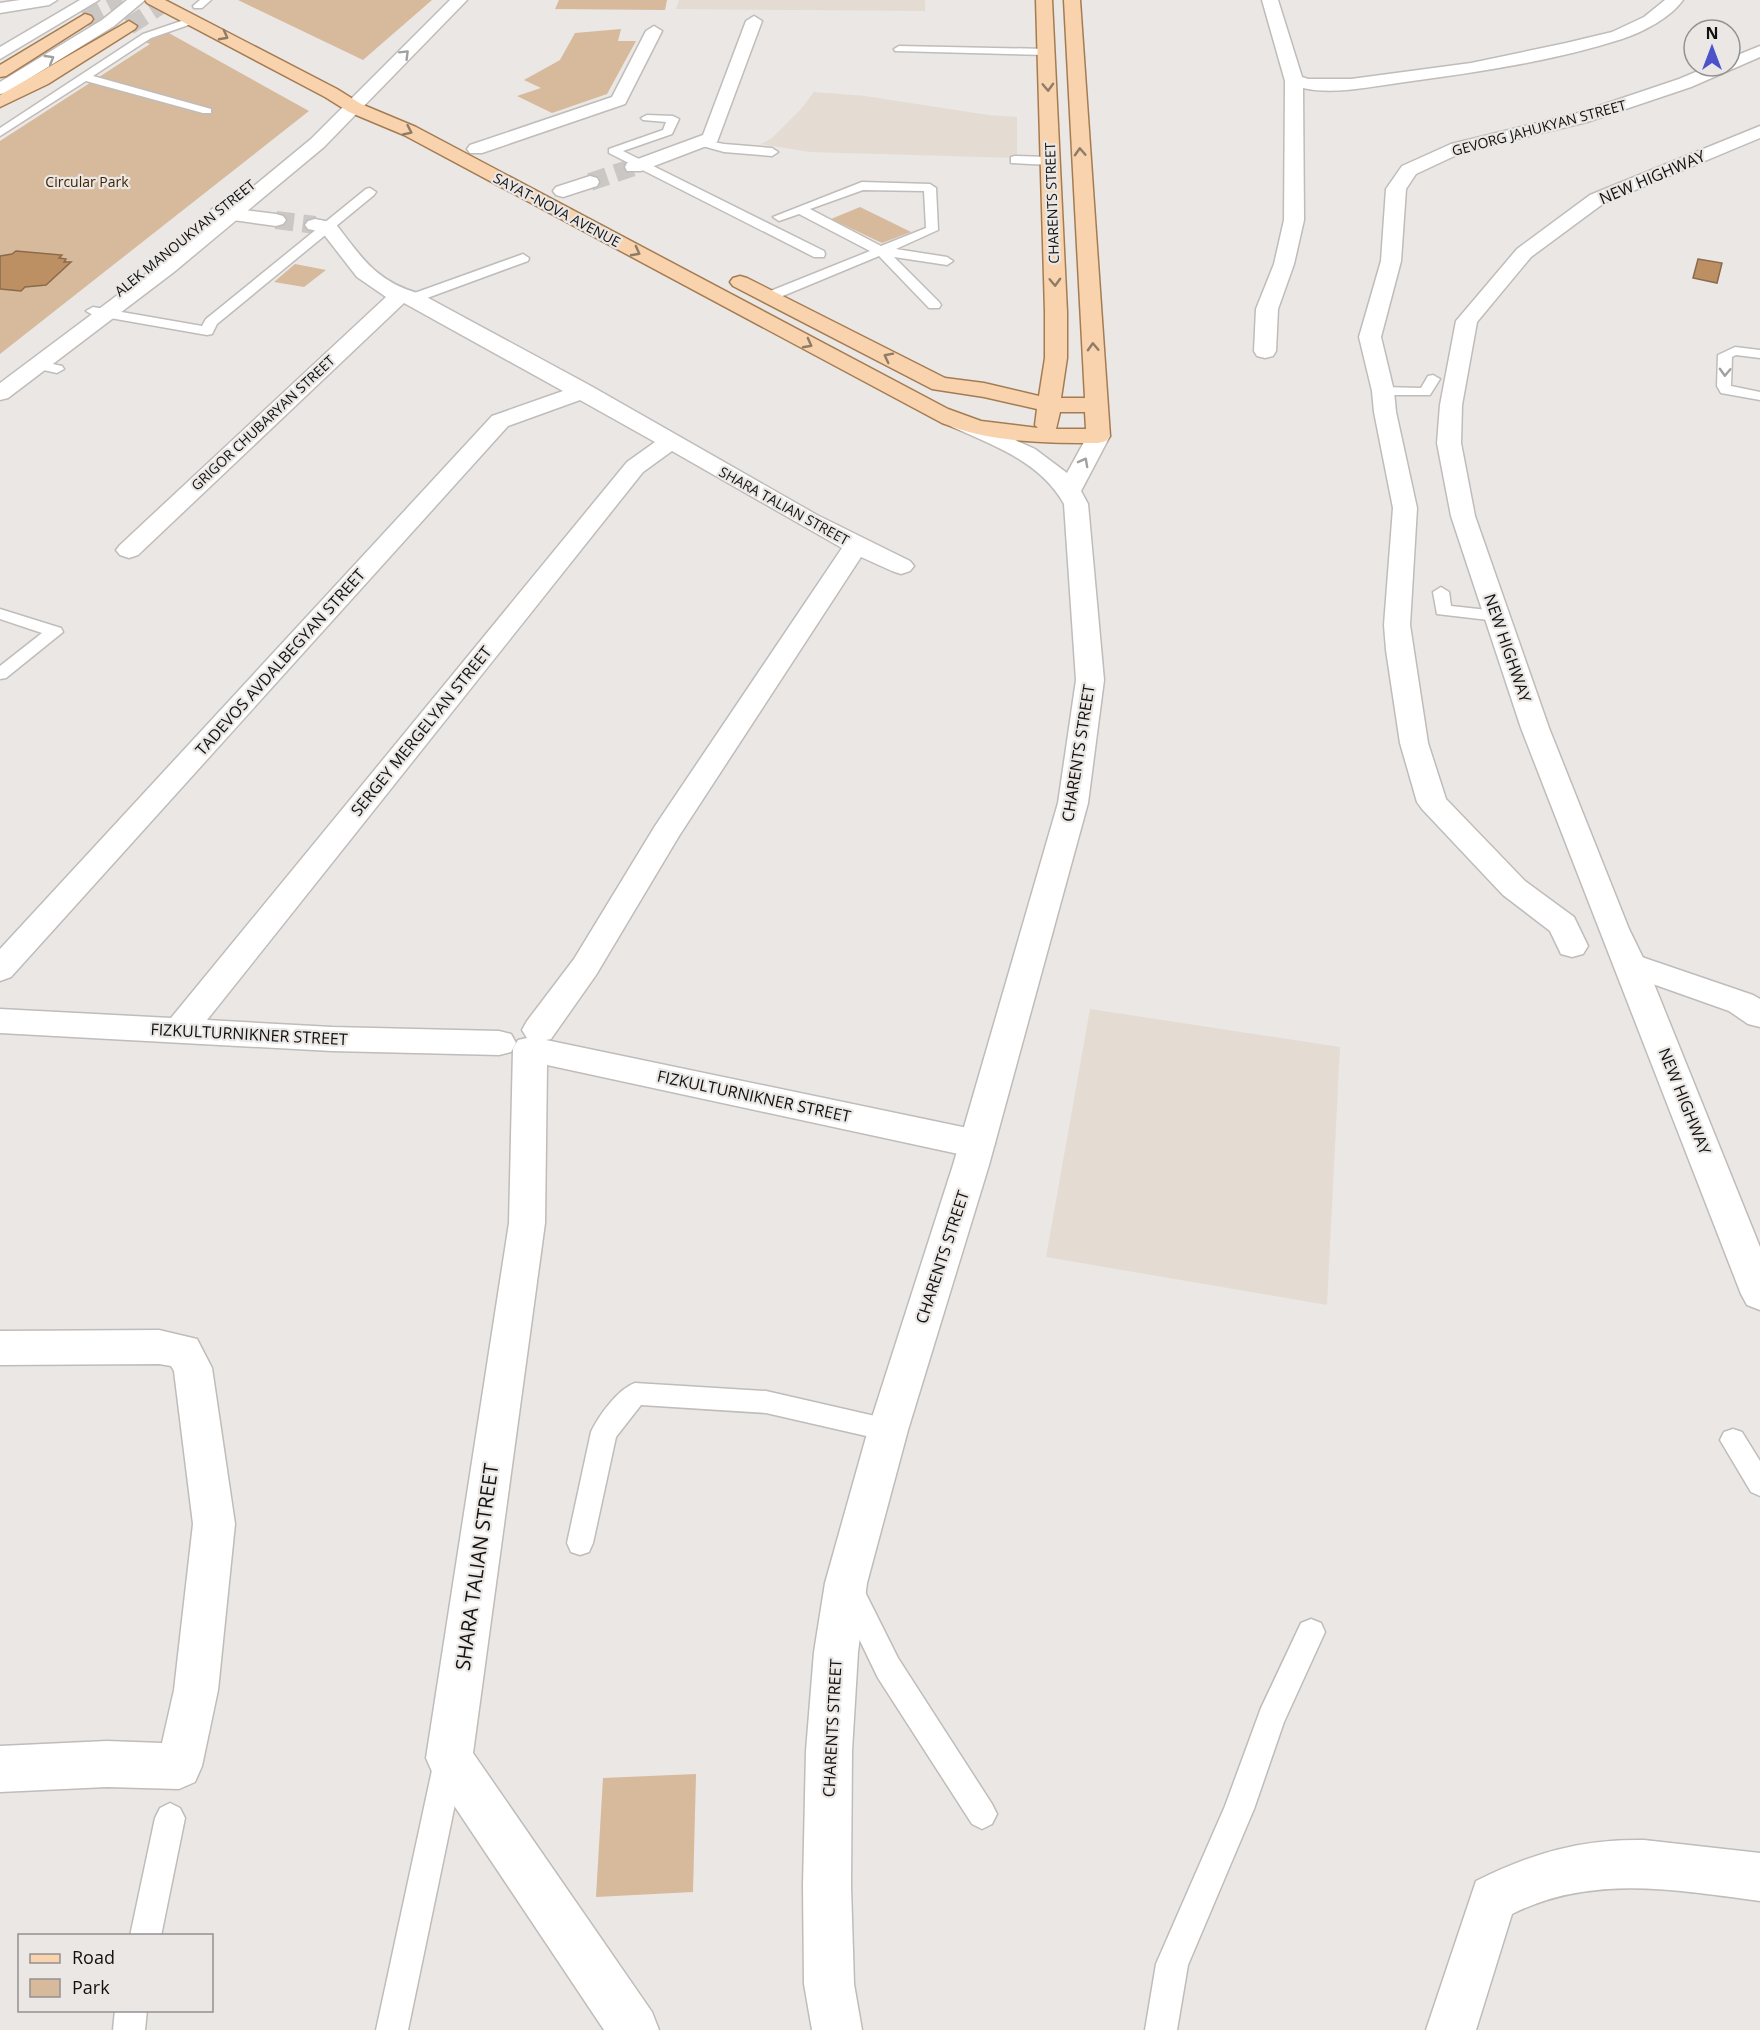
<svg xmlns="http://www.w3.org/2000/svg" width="1760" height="2030" viewBox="0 0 1760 2030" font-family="'Open Sans',sans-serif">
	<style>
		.built { fill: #e4dbd3 }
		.green { fill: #d7b99c }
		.water { fill: #bd9064; stroke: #8a6a4b; stroke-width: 1.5 }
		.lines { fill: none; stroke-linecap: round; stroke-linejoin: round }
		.street-tunnel { stroke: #cac7c5; stroke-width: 18; stroke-dasharray: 18 9; stroke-linecap: butt }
		.primary-tunnel { stroke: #cac7c5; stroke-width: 18; stroke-dasharray: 18 9; stroke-linecap: butt }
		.lane-casing { stroke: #bfbcba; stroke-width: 3 }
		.street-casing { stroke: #bfbcba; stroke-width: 3 }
		.secondary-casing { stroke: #bfbcba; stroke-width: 3 }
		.primary-casing { stroke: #a57c52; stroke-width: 3 }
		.lane { fill: #fff; fill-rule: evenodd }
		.street { fill: #fff; fill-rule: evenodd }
		.secondary { fill: #fff; fill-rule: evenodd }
		.primary { fill: #f8d3ad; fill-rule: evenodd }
		.oneway { stroke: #907c66 }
		.oneway2 { stroke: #a0a09f }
		.labels { text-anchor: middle; stroke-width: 4.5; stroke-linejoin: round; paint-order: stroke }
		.far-street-label { font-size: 14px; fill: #121110; stroke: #eae7e5 }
		.far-park-label { font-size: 14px; fill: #412300; stroke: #eae7e5 }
		.street-label { font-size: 16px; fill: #121110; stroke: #eae7e5 }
		.near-street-label { font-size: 20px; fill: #121110; stroke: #eae7e5 }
	</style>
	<rect width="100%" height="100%" fill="#eae7e5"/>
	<path class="built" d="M 679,0 L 925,0 L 925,11 L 676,9 Z
		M 814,92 L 865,96 L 988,115 L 1017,117 L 1017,158 L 810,152 L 761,144 L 772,138 L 801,109 Z
		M 1090,1009 L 1340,1047 L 1327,1305 L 1046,1257 Z"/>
	<path class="green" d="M 238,0 L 432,0 L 363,60 Z
		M 559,0 L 667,0 L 665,10 L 555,9 Z
		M 621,29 L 618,41 L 636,41 L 607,94 L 552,113 L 517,96 L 541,88 L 524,80 L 560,60 L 575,33 Z
		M 167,32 L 309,111 L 0,354 L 0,141 L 150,44 L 145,42 Z
		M 860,207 L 911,232 L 882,243 L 831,219 Z
		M 295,264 L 326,270 L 304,287 L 274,282 Z
		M 696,1774 L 693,1892 L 596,1897 L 603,1778 Z"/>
	<path class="water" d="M 16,251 L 62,255 L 59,258 L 66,259 L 64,262 L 71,262 L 46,285 L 25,287 L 21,291 L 0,289 L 0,256 L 12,254 Z
		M 1698,259 L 1722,263 L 1717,283 L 1693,278 Z"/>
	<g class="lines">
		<path class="street-tunnel" d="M 590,182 L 634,167
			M 276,220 L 315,225"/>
		<path class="primary-tunnel" d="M 85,19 L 122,0
			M 129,26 L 169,0"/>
		<defs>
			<path id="lane" d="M 200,0 L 211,0 L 202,8 L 194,8 L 193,6 Z
				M 193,17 L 198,20 L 197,22 L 151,38 L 93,76 L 211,109 L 211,113 L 203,113 L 86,81 L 0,136 L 0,128 L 143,34 Z
				M 899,46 L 1047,49 L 1052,52 L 1047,55 L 895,51 L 894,49 Z
				M 647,115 L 673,116 L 679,119 L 672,134 L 623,151 L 824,251 L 825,254 L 824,257 L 814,257 L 609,153 L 609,149 L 663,130 L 666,122 L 643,120 L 641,118 Z
				M 703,140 L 724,144 L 772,148 L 778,152 L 772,156 L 724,152 L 699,145 L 697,143 Z
				M 1015,156 L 1050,157 L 1056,161 L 1050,165 L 1011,163 L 1011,157 Z
				M 862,182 L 930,184 L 936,188 L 938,230 L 896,249 L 947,257 L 953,261 L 947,265 L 894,257 L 939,302 L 941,305 L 939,308 L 929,308 L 879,256 L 773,300 L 763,300 L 761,297 L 763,294 L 870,251 L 799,214 L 779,221 L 773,217 ZM 863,190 L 924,191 L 926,228 L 881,246 L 810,209 Z
				M 370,188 L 376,192 L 374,195 L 217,324 L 212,334 L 207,335 L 93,315 L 86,311 L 93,307 L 202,326 L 206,319 L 366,189 Z
				M 523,254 L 529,258 L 528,261 L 419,301 L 409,301 L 407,298 L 409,295 Z
				M 1735,347 L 1760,350 L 1760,358 L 1736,355 L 1732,357 L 1731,386 L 1760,392 L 1760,400 L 1721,393 L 1717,386 L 1718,355 Z
				M 39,361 L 62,366 L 64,369 L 57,373 L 34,368 L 32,365 Z
				M 1433,375 L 1440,379 L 1430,395 L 1383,395 L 1376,391 L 1383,387 L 1421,388 L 1428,376 Z
				M 1441,587 L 1449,592 L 1451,606 L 1497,611 L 1505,616 L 1497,621 L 1437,614 L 1433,592 Z
				M 0,609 L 61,628 L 63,632 L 6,678 L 0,679 L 0,666 L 42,633 L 0,619 Z
				M 635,1383 L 766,1391 L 888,1419 L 897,1422 L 901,1430 L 897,1438 L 888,1441 L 766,1413 L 641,1405 L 616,1437 L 593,1543 L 589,1552 L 580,1555 L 571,1552 L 567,1543 L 591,1432 C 599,1415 618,1389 635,1383 Z
				M 1733,1429 L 1742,1432 L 1760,1461 L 1760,1496 L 1751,1492 L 1720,1440 L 1724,1432 Z
				M 850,1578 L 860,1582 L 898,1658 L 992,1804 L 997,1814 L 992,1824 L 982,1829 L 972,1824 L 878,1678 L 836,1591 L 840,1582 Z
				M 1311,1619 L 1321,1623 L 1325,1632 L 1284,1722 L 1254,1809 L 1188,1965 L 1177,2030 L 1145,2030 L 1156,1964 L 1225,1806 L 1261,1708 L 1301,1623 Z
				M 449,1746 L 459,1751 L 464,1761 L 408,2030 L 376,2030 L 434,1761 L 439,1751 Z
				M 170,1803 L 180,1808 L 185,1818 L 161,1936 L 130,1936 L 155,1818 L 160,1808 Z
				M 115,2010 L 147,2010 L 145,2030 L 113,2030 Z"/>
			<path id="street" d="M 1262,0 L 1278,0 L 1302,77 L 1308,79 L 1351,79 L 1471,63 L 1566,43 L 1612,32 L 1644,17 L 1665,0 L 1683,0 C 1670,18 1643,32 1622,39 C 1550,62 1473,73 1398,83 C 1368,87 1333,95 1303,88 L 1304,220 L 1294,264 L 1278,309 L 1276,351 L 1273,356 L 1265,358 L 1257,356 L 1254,351 L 1256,309 L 1274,264 L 1284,220 L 1285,81 Z
				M 754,16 L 762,21 L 717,142 L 641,171 L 627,171 L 625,167 L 627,163 L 703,135 L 746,21 Z
				M 654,26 L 662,31 L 625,104 L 482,153 L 470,153 L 467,149 L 470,145 L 612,97 L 646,31 Z
				M 1760,46 L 1760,57 L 1691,87 L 1587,122 L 1463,152 L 1416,174 L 1406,189 L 1401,261 L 1381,337 L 1394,391 L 1396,412 L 1417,508 L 1410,625 L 1428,743 L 1446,799 L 1525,881 L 1574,917 L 1588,946 L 1583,954 L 1572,957 L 1561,954 L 1550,931 L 1503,895 L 1422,809 L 1417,802 L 1400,743 L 1386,650 L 1384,625 L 1393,508 L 1374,412 L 1372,391 L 1359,337 L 1381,261 L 1386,189 L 1402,166 L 1451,144 L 1575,114 L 1679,79 L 1710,66 L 1730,66 L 1730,58 Z
				M 590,176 L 597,178 L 599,182 L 597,186 L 563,197 L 556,195 L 553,191 L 556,187 Z
				M 219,207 L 276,214 L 283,216 L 286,220 L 283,224 L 276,226 L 212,217 L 209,213 L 212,209 Z
				M 315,219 L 335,223 C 362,258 376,282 421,294 L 591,386 L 817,515 L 910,561 L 914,566 L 910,571 L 901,574 L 892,571 L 861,557 L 679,836 L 596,975 L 551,1039 L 546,1040 L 977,1130 L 989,1134 L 995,1144 L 989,1154 L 977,1158 L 547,1065 L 545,1223 L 473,1753 L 652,2012 L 659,2030 L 604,2030 L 433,1774 L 426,1758 L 509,1223 L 513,1049 L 518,1040 L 527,1038 L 522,1030 L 527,1021 L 574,959 L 655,826 L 842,548 L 672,451 L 643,472 L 207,1020 L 332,1027 L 499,1031 L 511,1034 L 516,1043 L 511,1052 L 499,1055 L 332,1051 L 0,1033 L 0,1009 L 171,1018 L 627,462 L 655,442 L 580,400 L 508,426 L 11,977 L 0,981 L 0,949 L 492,416 L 563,391 L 404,303 L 138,555 L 129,558 L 120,555 L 116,550 L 120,545 L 386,297 L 357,277 L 322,232 L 308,229 L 305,225 L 308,221 Z
				M 1630,953 L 1753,995 L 1760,999 L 1760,1027 L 1748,1024 L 1729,1011 L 1619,972 L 1614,964 L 1619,956 Z
				M 159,1330 L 197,1339 L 212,1368 L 235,1524 L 218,1690 L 202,1766 L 195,1782 L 179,1789 L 107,1787 L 0,1792 L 0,1746 L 107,1741 L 162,1743 L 174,1690 L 193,1524 L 174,1371 L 171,1366 L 159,1364 L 0,1365 L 0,1331 Z
				M 1644,1840 L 1760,1853 L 1760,1901 C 1675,1890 1592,1874 1512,1914 L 1476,2030 L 1426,2030 L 1476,1881 C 1533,1853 1580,1839 1644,1840 Z"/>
			<path id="secondary" d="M 20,0 L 57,0 L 49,5 L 0,13 L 0,3 Z
				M 80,0 L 99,0 L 0,59 L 0,47 Z
				M 127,0 L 145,0 L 114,26 L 6,93 L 0,94 L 0,82 L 102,20 Z
				M 450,0 L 467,0 L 324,147 L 174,272 L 8,398 L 0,400 L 0,383 L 159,264 L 311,139 Z
				M 1760,126 L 1760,138 L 1604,203 L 1531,257 L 1477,322 L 1462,405 L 1461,443 L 1475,516 L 1549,728 L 1629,929 L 1646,964 L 1760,1247 L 1760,1310 L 1747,1305 L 1741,1294 L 1521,728 L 1451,516 L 1437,443 L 1440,405 L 1456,321 L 1517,249 L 1590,195 Z
				M 960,415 L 1035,449 L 1067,473 L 1090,431 L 1098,429 L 1106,431 L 1110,436 L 1081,491 L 1088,504 L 1104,680 L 1088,803 L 989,1165 L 908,1430 L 867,1583 L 858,1652 L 852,1751 L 851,1886 L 854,1984 L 862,2030 L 812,2030 L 804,1984 L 803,1886 L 806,1751 L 814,1652 L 825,1583 L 868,1430 L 953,1165 L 1058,803 L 1076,680 L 1064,504 C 1041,462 993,445 952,427 L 949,422 L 952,417 Z"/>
			<path id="primary" d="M 145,0 L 165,0 L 337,89 L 361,104 L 416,127 L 948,409 L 981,421 L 1038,428 L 1035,425 L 1037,409 L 984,397 L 932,389 L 733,286 L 730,282 L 733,278 L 740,276 L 747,278 L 945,378 L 984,383 L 1039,396 L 1045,358 L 1045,312 L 1036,0 L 1052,0 L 1067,312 L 1067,358 L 1061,398 L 1085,398 L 1064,0 L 1080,0 L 1110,436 L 1106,441 L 1098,443 C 1045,443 992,443 942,423 L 404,135 L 349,112 L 325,97 L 147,3 ZM 1060,412 L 1085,412 L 1086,429 L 1056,429 Z
				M 85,14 L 91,16 L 93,19 L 91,22 L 6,76 L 0,77 L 0,65 Z
				M 129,21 L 137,26 L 135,29 L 48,84 L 0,107 L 0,95 Z"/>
		</defs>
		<use href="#lane" class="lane-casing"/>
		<use href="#street" class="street-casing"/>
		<use href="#secondary" class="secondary-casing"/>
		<use href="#primary" class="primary-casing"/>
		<use href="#lane" class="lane"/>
		<use href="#street" class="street"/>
		<use href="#secondary" class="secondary"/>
		<use href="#primary" class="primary"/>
	</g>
	<defs><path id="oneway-chevron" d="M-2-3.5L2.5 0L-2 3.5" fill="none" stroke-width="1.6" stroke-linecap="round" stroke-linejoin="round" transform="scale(1.5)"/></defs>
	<g class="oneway">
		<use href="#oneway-chevron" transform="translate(224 36) rotate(28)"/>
		<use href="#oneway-chevron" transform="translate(1048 87) rotate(88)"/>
		<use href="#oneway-chevron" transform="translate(408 131) rotate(25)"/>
		<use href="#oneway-chevron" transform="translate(1080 152) rotate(-93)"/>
		<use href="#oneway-chevron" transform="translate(636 252) rotate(28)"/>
		<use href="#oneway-chevron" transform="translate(1055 282) rotate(88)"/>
		<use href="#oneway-chevron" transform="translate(808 344) rotate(28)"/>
		<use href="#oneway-chevron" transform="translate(1093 347) rotate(-92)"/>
		<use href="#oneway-chevron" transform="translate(888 357) rotate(-153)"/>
	</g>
	<g class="oneway2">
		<use href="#oneway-chevron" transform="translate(405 54) rotate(-45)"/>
		<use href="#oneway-chevron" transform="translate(50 59) rotate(-31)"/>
		<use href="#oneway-chevron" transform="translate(1725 372) rotate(92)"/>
		<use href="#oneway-chevron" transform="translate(1084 462) rotate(-62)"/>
	</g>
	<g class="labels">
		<g class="far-street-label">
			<text transform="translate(1539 128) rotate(-15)" y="5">GEVORG JAHUKYAN STREET</text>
			<text transform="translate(1052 203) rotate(-92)" y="5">CHARENTS STREET</text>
			<text transform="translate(557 210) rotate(28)" y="5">SAYAT-NOVA AVENUE</text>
			<text transform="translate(185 238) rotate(-39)" y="5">ALEK MANOUKYAN STREET</text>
			<text transform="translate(263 423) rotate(-43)" y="5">GRIGOR CHUBARYAN STREET</text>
			<text transform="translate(784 506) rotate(29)" y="5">SHARA TALIAN STREET</text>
		</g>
		<g class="far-park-label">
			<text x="87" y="187">Circular Park</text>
		</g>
		<g class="street-label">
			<text transform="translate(1652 177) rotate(-23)" y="6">NEW HIGHWAY</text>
			<text transform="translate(1508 648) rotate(71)" y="6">NEW HIGHWAY</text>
			<text transform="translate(280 662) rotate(-48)" y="6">TADEVOS AVDALBEGYAN STREET</text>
			<text transform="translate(421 731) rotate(-51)" y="6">SERGEY MERGELYAN STREET</text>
			<text transform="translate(1078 753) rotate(-81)" y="6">CHARENTS STREET</text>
			<text transform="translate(249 1034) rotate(3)" y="6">FIZKULTURNIKNER STREET</text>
			<text transform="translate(754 1096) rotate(12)" y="6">FIZKULTURNIKNER STREET</text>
			<text transform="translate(1685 1101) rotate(68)" y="6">NEW HIGHWAY</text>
			<text transform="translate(942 1257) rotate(-72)" y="6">CHARENTS STREET</text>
			<text transform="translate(832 1728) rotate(-87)" y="6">CHARENTS STREET</text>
		</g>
		<g class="near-street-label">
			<text transform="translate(477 1567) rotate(-82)" y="7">SHARA TALIAN STREET</text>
		</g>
	</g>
	<rect x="18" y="1934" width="195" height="78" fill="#eae7e5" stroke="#949190" stroke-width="1.5"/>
	<rect x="30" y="1954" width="30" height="9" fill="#f8d3ad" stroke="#949190" stroke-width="1.5"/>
	<text x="72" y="1964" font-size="18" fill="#121110">Road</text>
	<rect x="30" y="1979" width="30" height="18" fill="#d7b99c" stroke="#949190" stroke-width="1.5"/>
	<text x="72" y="1994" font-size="18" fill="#121110">Park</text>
	<g transform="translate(1712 48)"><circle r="28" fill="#eae7e5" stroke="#949190" stroke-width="1.5"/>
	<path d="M0-4.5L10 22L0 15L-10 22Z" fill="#4c53c8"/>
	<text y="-9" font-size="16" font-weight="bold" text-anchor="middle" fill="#121110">N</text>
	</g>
</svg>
